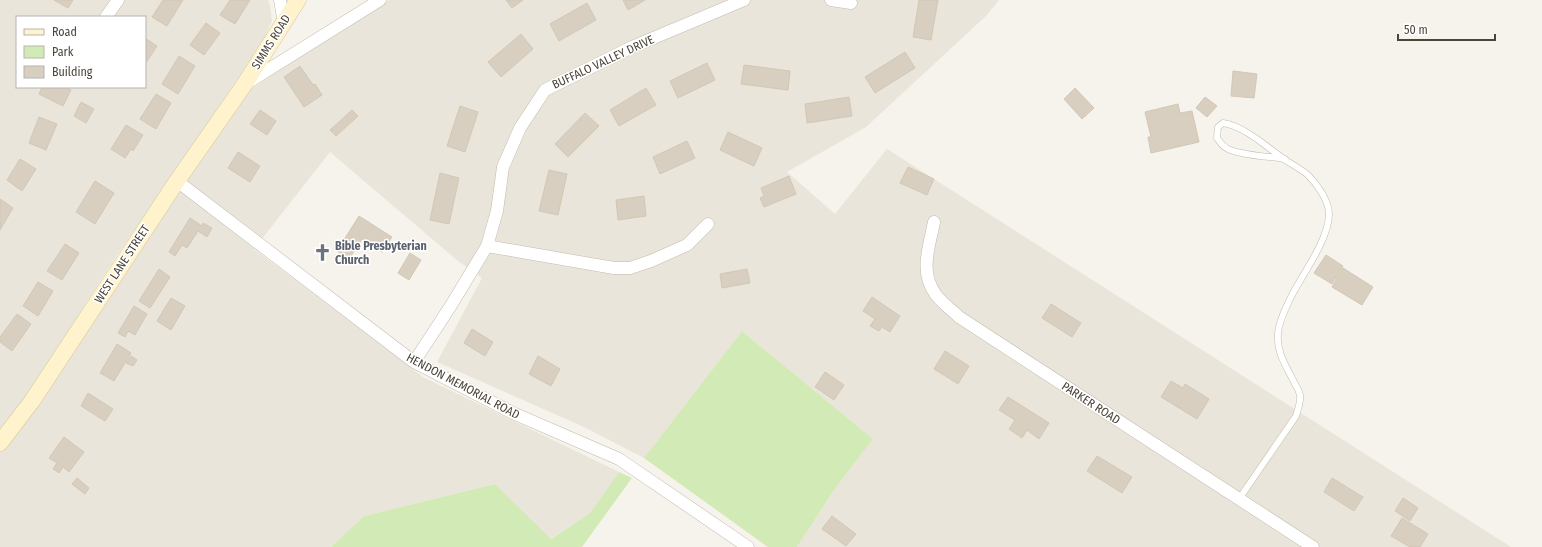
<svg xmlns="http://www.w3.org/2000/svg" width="1542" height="547" viewBox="0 0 1542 547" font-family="'Fira Sans Condensed',sans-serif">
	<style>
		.residential { fill: #eae5da; fill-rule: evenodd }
		.green { fill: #d2eab5 }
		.building { fill: #d8cfc1; stroke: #d3c7b4 }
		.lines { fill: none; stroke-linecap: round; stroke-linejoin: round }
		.lane-casing { stroke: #c2bbae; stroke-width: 7 }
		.street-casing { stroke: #c2bbae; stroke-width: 13 }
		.secondary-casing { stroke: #d6c79b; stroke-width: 17 }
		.lane { stroke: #fff; stroke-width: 6 }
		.street { stroke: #fff; stroke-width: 12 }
		.secondary { stroke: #fff3cd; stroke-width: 16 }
		.labels { text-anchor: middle; stroke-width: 3; stroke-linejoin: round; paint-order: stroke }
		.street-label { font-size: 12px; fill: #4b4439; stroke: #fff }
		.worship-label { font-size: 12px; font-weight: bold; fill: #5b616d; stroke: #fff; text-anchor: start }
	</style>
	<rect width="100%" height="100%" fill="#f6f3ec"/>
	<path class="residential" d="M 0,0 L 268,0 L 270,5 L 272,21 L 264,39 L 235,83 L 115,258 L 26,397 L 0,432 ZM 17,17 L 145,17 L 145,87 L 17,87 Z
		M 389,0 L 999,0 L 986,16 L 866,127 L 787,172 L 835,214 L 887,149 L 1511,547 L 797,547 L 834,490 L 873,439 L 742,331 L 644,458 L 584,427 L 437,362 L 482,278 L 458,261 L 330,152 L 254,249 L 423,377 L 619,472 L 590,513 L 550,539 L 495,484 L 364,516 L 331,547 L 0,547 L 0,447 L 251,89 L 324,40 Z"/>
	<path class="green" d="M 742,331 L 873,439 L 834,490 L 797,547 L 768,547 L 644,458 Z
		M 619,472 L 632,478 L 582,547 L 331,547 L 364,516 L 495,484 L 551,539 L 590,513 Z"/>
	<path class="building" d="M 54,0 L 73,0 L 68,8 Z
		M 163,0 L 183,0 L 167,26 L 152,17 Z
		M 230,0 L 250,0 L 235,24 L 220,15 Z
		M 506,0 L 523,0 L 512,8 Z
		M 623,0 L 645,0 L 628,10 Z
		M 919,0 L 938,0 L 931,40 L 913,37 Z
		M 587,3 L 596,20 L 559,41 L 550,24 Z
		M 206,23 L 220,33 L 204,55 L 190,45 Z
		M 521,34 L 533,49 L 501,77 L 488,62 Z
		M 145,38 L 157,46 L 145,64 Z
		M 905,52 L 915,68 L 875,93 L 865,77 Z
		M 179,56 L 195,66 L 178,94 L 162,84 Z
		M 707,63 L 715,80 L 678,98 L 670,81 Z
		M 744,65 L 790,71 L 788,90 L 741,84 Z
		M 300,66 L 313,85 L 315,84 L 322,95 L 304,107 L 284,77 Z
		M 1233,71 L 1257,74 L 1254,98 L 1231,96 Z
		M 42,87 L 66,87 L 71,90 L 63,106 L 39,94 Z
		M 646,88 L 656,105 L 619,126 L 610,110 Z
		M 1075,88 L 1094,108 L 1082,119 L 1064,99 Z
		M 156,94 L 171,103 L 156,129 L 140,119 Z
		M 849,97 L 852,116 L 807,123 L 805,104 Z
		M 1205,97 L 1217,106 L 1207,117 L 1196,108 Z
		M 81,102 L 94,109 L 86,123 L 74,116 Z
		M 1178,104 L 1180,113 L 1192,111 L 1199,142 L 1151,153 L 1148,137 L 1151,137 L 1145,112 Z
		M 460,106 L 478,112 L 465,152 L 447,146 Z
		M 260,110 L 276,121 L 267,135 L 250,124 Z
		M 352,110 L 358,116 L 336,136 L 330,130 Z
		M 585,113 L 599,126 L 568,157 L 555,144 Z
		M 39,117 L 57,124 L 46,150 L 29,143 Z
		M 126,125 L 143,135 L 133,151 L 131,149 L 125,158 L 111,149 Z
		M 728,132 L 762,148 L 754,166 L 720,150 Z
		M 687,141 L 695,158 L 660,174 L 653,157 Z
		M 238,152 L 260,166 L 250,182 L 228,168 Z
		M 20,159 L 36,169 L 22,191 L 7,180 Z
		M 908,167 L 934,179 L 927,195 L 900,183 Z
		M 549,170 L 567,174 L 558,215 L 539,211 Z
		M 440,173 L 459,178 L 449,224 L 430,220 Z
		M 789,176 L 796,194 L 764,207 L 760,198 L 764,196 L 761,188 Z
		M 95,181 L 114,193 L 95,224 L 76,212 Z
		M 644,196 L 646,216 L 618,220 L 616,200 Z
		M 0,199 L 13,208 L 0,230 Z
		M 359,216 L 392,237 L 382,252 L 362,239 L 349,259 L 337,251 Z
		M 190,218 L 202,226 L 203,223 L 212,228 L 207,237 L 198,231 L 187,248 L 182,245 L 175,256 L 169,252 Z
		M 65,244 L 79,253 L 62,280 L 47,271 Z
		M 410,253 L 421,260 L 409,280 L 398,273 Z
		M 1326,255 L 1343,266 L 1332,284 L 1314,273 Z
		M 1343,268 L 1373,287 L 1362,305 L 1332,287 Z
		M 159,269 L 170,277 L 150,308 L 139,301 Z
		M 747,269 L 750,283 L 722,288 L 720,274 Z
		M 38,282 L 53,291 L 38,316 L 23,306 Z
		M 872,297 L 900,316 L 890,332 L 882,327 L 879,331 L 870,326 L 875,319 L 863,311 Z
		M 171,298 L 185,306 L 171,330 L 157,321 Z
		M 1051,304 L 1081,323 L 1072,337 L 1042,318 Z
		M 134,306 L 147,314 L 135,335 L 128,331 L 125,337 L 118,333 Z
		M 17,314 L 31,324 L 12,351 L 0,342 L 0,337 Z
		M 472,329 L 493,342 L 485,356 L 464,343 Z
		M 117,344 L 131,353 L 114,381 L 100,373 Z
		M 945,351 L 969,366 L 958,384 L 934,369 Z
		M 131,356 L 137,360 L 133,366 L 126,363 Z
		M 538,356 L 560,369 L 551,386 L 529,374 Z
		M 825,372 L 844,385 L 834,400 L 815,387 Z
		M 1171,381 L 1183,388 L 1185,384 L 1209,399 L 1197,419 L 1161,397 Z
		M 88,393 L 113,409 L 105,421 L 81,406 Z
		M 1008,397 L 1049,423 L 1039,439 L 1027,430 L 1022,438 L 1009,429 L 1015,420 L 999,410 Z
		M 64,437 L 84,452 L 69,472 L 63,467 L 59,473 L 53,469 L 57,463 L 49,458 Z
		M 1097,456 L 1132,477 L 1122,493 L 1087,471 Z
		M 77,478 L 89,488 L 85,494 L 72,484 Z
		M 1332,478 L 1363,497 L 1354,511 L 1324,492 Z
		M 1403,498 L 1418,508 L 1410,521 L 1395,511 Z
		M 832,516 L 856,534 L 846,546 L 822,529 Z
		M 1402,518 L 1428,534 L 1420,547 L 1410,547 L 1391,536 Z"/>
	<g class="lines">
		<defs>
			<path id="lane" d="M 1239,499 L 1296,416 C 1298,409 1301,402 1300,395 C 1299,391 1297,387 1295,384 C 1287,367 1276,353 1278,333 C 1279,321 1285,310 1290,299 C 1301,276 1329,240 1329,214 C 1329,201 1317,184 1308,175 C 1301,169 1293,165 1285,160 C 1267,147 1244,126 1223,123 L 1218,127 L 1217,138 C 1220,142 1223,147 1228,149 C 1243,156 1268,156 1285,159"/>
			<path id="street" d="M 280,0 L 284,23
				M 831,0 L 851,3
				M 106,17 L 118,0
				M 247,83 L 380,0
				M 177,181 L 414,362 L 513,413 L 619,459 L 748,547
				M 934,222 C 929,248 919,272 936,295 C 942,303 952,310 959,317 L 1313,547
				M 487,246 L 614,268 L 630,268 L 651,261 L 687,245 L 708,224
				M 414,362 L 450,307 L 487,246 L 497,211 L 503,167 L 520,128 L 545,90 L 632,47 L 744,0"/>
			<path id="secondary" d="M 0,443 L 32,401 L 177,181 L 244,85 L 298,0"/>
		</defs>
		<use href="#lane" class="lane-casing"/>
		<use href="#street" class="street-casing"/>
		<use href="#secondary" class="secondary-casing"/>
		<use href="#lane" class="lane"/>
		<use href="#street" class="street"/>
		<use href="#secondary" class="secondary"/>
	</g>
	<defs>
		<symbol id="church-bare" viewBox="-9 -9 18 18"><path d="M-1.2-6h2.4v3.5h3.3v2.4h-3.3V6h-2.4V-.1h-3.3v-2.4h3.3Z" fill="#6b7280" stroke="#fff" stroke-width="2.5" paint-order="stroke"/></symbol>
	</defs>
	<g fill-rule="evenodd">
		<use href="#church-bare" x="310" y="240" width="25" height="25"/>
	</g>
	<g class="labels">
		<g class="street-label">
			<text transform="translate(271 42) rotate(-58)" y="4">SIMMS ROAD</text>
			<text transform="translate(603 62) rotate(-25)" y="4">BUFFALO VALLEY DRIVE</text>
			<text transform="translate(122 264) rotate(-57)" y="4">WEST LANE STREET</text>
			<text transform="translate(463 386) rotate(28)" y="4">HENDON MEMORIAL ROAD</text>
			<text transform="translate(1091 403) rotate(33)" y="4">PARKER ROAD</text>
		</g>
		<g class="worship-label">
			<text x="335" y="250">Bible Presbyterian<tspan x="335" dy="14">Church</tspan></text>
		</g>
	</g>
	<rect x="16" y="16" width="130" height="72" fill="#ffffff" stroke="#b7b4b0"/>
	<rect x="24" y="29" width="20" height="6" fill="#fff3cd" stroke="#b7b4b0"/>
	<text x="52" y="36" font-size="12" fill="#4b4439">Road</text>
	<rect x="24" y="46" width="20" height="12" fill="#d2eab5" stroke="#b7b4b0"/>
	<text x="52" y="56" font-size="12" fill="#4b4439">Park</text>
	<rect x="24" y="66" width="20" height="12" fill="#d8cfc1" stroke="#b7b4b0"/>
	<text x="52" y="76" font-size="12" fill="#4b4439">Building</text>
	<path d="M1398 34v6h97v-6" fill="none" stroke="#4b4439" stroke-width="2"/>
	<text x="1404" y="34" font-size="12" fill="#4b4439" stroke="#ffffff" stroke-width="3" paint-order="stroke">50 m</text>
</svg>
